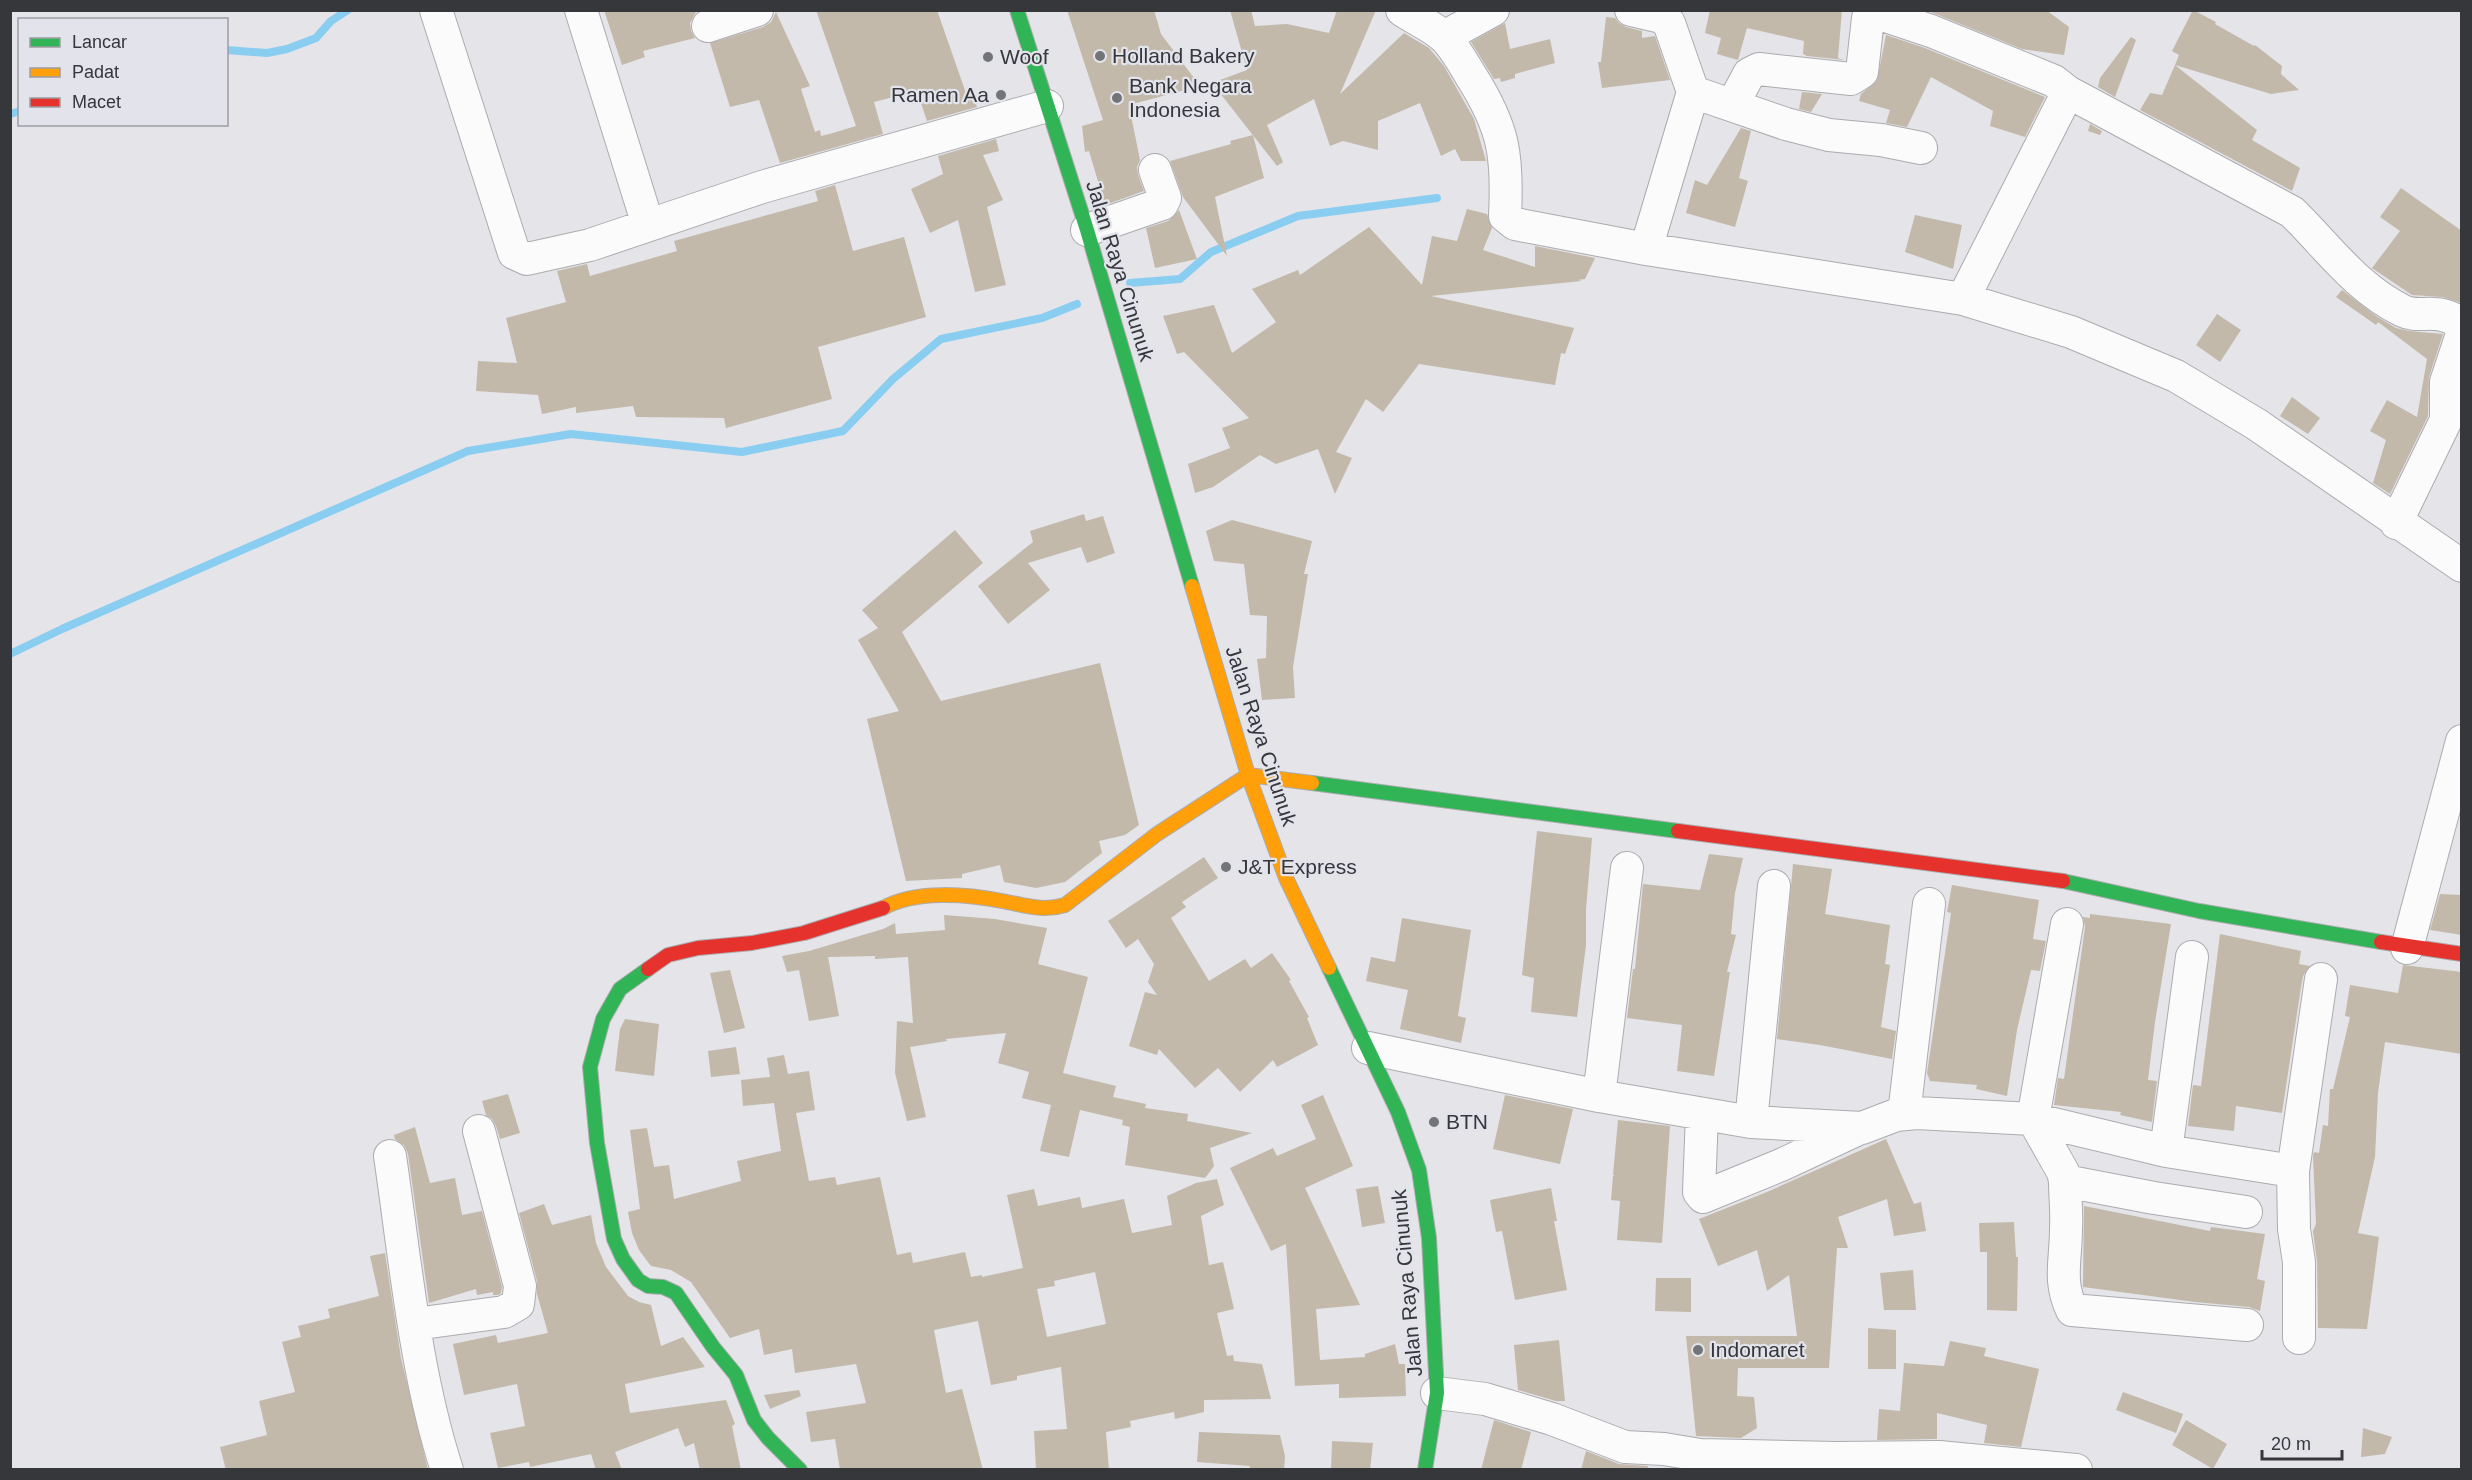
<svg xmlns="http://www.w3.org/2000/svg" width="2472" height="1480" viewBox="0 0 2472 1480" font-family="Helvetica,sans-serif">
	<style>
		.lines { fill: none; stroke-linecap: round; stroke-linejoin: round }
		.stream { stroke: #89cdf1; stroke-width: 8 }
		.building { fill: #c2b9ab; fill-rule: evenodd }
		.street-casing { stroke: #acacaf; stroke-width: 34 }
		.fast-casing { stroke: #acacaf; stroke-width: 16 }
		.slow-casing { stroke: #acacaf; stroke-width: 16 }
		.jam-casing { stroke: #acacaf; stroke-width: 16 }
		.street { stroke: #fbfbfc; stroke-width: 32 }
		.fast { stroke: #30b455; stroke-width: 14 }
		.slow { stroke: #ff9f0a; stroke-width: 14 }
		.jam { stroke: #e5322d; stroke-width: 14 }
		.poi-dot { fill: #737477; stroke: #e2e3eb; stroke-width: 2 }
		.labels { text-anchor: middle; stroke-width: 4.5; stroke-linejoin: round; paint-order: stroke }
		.poi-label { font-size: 21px; fill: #36373a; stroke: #e2e3eb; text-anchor: start }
		.street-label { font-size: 21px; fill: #36373a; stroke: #e2e3eb }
	</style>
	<rect width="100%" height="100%" fill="#e4e4e9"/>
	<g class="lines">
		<path class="stream" d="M 226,50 L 267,53 L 287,49 L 316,38 L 331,21 L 348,10
			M 10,114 L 20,111
			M 1130,283 L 1180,279 L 1211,252 L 1298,216 L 1437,198
			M 10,654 L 62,629 L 468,451 L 571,434 L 742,452 L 843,431 L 893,379 L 941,339 L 1042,318 L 1077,304"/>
	</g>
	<path class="building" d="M 604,10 L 697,10 L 690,23 L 691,31 L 695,38 L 643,51 L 645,57 L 622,65 Z
		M 816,10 L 937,10 L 968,99 L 975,101 L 977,107 L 927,121 L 917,91 L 874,102 L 883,134 L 780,163 L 759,100 L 730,107 L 710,43 L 763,27 L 771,22 L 776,12 L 810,86 L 801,89 L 815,132 L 820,130 L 821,136 L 833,133 L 856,126 Z
		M 1067,10 L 1154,10 L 1161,34 L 1200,86 L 1129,105 L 1140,160 L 1137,167 L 1138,175 L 1144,191 L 1105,205 L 1089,151 L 1085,152 L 1082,126 L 1103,120 Z
		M 1230,10 L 1251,10 L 1255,26 L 1287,24 L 1329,33 L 1337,10 L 1376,10 L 1340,94 L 1404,33 L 1429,48 L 1444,66 L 1474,119 L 1486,161 L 1461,161 L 1455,149 L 1441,156 L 1420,103 L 1378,121 L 1378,150 L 1343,141 L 1330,146 L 1314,99 L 1267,125 L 1283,162 L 1277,166 L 1212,83 L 1247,70 Z
		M 1710,10 L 1842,10 L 1838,58 L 1844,60 L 1807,56 L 1803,54 L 1804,41 L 1747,28 L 1738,60 L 1717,54 L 1721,38 L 1705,33 Z
		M 1926,10 L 2046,10 L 2069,27 L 2064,55 L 2022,49 Z
		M 2193,10 L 2216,22 L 2215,24 L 2254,46 L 2255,45 L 2282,66 L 2281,74 L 2299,90 L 2271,94 L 2175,65 L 2179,55 L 2172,51 Z
		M 1606,17 L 1615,18 L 1619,23 L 1626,27 L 1642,31 L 1642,38 L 1655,36 L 1670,80 L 1602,88 L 1598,62 L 1601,62 Z
		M 1505,23 L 1510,49 L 1550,39 L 1555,63 L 1515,74 L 1515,78 L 1501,82 L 1500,78 L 1494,79 L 1471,42 Z
		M 1886,35 L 1925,48 L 2045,97 L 2025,137 L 1990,126 L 1993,111 L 1931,77 L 1907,127 L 1886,123 L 1890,110 L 1859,101 L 1861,94 L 1877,81 Z
		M 2131,37 L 2136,40 L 2115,97 L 2098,87 L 2100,78 Z
		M 2175,65 L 2257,130 L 2252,140 L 2300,168 L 2292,191 L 2140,110 L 2150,93 L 2162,95 Z
		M 1802,92 L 1822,94 L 1811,112 L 1799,109 Z
		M 2090,124 L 2102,131 L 2100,135 L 2088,131 Z
		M 1741,128 L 1751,131 L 1739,178 L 1748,181 L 1735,227 L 1686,213 L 1695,180 L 1707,185 Z
		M 1253,135 L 1264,178 L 1215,197 L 1227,256 L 1183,197 L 1170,161 L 1231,144 L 1230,141 Z
		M 996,139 L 999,151 L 983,155 L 1003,200 L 987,207 L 1006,285 L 975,292 L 958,220 L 930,233 L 911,189 L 943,174 L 938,156 Z
		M 835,185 L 853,251 L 904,237 L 926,317 L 818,347 L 832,399 L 726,428 L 724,418 L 636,417 L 633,406 L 576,413 L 576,407 L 542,414 L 538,395 L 476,391 L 478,361 L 517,363 L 506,318 L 566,302 L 557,271 L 587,264 L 590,276 L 677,251 L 674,241 L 818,201 L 815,191 Z
		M 2401,188 L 2462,231 L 2462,303 L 2442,297 L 2412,295 L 2372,268 L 2400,231 L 2380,217 Z
		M 1467,209 L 1487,214 L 1492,228 L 1483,250 L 1535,267 L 1535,246 L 1595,258 L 1585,279 L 1578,280 L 1582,281 L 1431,296 L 1574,328 L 1565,354 L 1561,353 L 1555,385 L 1419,364 L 1383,412 L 1366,399 L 1336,452 L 1352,458 L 1335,494 L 1318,449 L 1276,464 L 1260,455 L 1213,487 L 1195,493 L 1188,464 L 1230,448 L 1222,428 L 1249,418 L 1184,352 L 1177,354 L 1163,316 L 1214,305 L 1232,353 L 1276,322 L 1252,289 L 1298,270 L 1300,275 L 1369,227 L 1422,285 L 1432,236 L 1457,241 Z
		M 1179,210 L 1197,259 L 1155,268 L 1146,228 L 1168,221 Z
		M 1915,215 L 1962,225 L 1953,269 L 1905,252 Z
		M 2342,290 L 2376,316 L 2396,328 L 2409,331 L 2443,334 L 2429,377 L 2428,416 L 2390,494 L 2373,483 L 2386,440 L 2370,431 L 2387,400 L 2417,417 L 2427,359 L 2378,322 L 2376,325 L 2336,297 Z
		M 2217,314 L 2241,330 L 2220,362 L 2196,345 Z
		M 2292,397 L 2320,418 L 2308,434 L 2280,416 Z
		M 1084,514 L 1086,521 L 1103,516 L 1115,553 L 1087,563 L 1081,547 L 1028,563 L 1050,590 L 1008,624 L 978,586 L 1033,542 L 1030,531 Z
		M 1232,520 L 1312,541 L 1304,574 L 1308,574 L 1293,667 L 1295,698 L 1262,700 L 1257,659 L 1266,658 L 1267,616 L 1250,615 L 1244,564 L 1214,561 L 1206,531 Z
		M 955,530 L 983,563 L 902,632 L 941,701 L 1100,663 L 1139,825 L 1125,835 L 1099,841 L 1102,853 L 1065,882 L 1036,888 L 1004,882 L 1000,865 L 962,874 L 962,878 L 906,881 L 867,719 L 899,711 L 858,640 L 878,628 L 862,610 Z
		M 1537,831 L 1592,838 L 1586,909 L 1586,945 L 1577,1017 L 1531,1012 L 1534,978 L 1522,975 Z
		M 1709,854 L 1743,858 L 1735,893 L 1731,934 L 1736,935 L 1727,972 L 1730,972 L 1714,1076 L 1677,1071 L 1682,1025 L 1627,1018 L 1633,969 L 1635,969 L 1643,884 L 1700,890 Z
		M 1204,857 L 1218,878 L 1182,902 L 1186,907 L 1171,918 L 1209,981 L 1245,959 L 1251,968 L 1272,953 L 1291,980 L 1289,981 L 1309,1017 L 1307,1018 L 1318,1045 L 1277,1067 L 1273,1060 L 1240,1092 L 1218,1068 L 1195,1088 L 1159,1049 L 1157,1055 L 1129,1046 L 1145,992 L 1157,995 L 1148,982 L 1154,964 L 1138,939 L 1126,948 L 1108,921 Z
		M 1793,864 L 1832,869 L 1825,914 L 1890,925 L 1885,964 L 1890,965 L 1881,1027 L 1896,1031 L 1892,1059 L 1820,1045 L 1777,1039 Z
		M 1952,885 L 2039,900 L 2033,939 L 2046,941 L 2040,971 L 2031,970 L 2017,1030 L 2007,1096 L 1976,1089 L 1977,1085 L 1930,1081 L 1927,1073 L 1951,913 L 1947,912 Z
		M 2440,894 L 2462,895 L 2462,935 L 2430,930 Z
		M 2090,914 L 2171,924 L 2155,1022 L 2148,1080 L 2157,1081 L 2152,1122 L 2120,1115 L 2121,1112 L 2054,1105 L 2058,1078 L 2064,1079 L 2085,927 L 2083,917 L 2090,918 Z
		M 944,915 L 995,919 L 1047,928 L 1038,964 L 1088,977 L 1063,1073 L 1116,1086 L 1113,1097 L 1146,1104 L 1145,1108 L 1188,1114 L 1187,1121 L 1252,1133 L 1210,1148 L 1214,1166 L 1205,1178 L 1125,1165 L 1130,1127 L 1122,1125 L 1123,1120 L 1080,1110 L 1069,1157 L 1040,1151 L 1051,1105 L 1022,1098 L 1029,1072 L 998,1063 L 1006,1033 L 946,1039 L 947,1041 L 910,1047 L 926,1117 L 907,1121 L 895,1073 L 897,1021 L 913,1023 L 908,957 L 875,959 L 875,956 L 828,957 L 839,1016 L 809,1021 L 799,970 L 787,972 L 782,956 L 809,951 L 883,929 L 895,923 L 896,934 L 945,930 Z
		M 1402,918 L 1471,930 L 1458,1016 L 1466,1018 L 1461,1043 L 1400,1029 L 1408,990 L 1366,981 L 1371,957 L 1395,962 Z
		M 2220,934 L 2301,951 L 2299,964 L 2310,966 L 2303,976 L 2301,987 L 2282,1113 L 2236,1106 L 2234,1131 L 2188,1126 L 2193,1085 L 2201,1086 Z
		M 2403,965 L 2462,972 L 2462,1054 L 2385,1042 L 2378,1093 L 2375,1157 L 2358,1233 L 2379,1237 L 2367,1329 L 2318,1328 L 2317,1262 L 2313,1231 L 2316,1224 L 2313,1156 L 2314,1152 L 2319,1153 L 2323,1125 L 2328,1126 L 2330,1089 L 2333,1089 L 2350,1017 L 2345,1016 L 2350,985 L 2398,993 Z
		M 730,970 L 745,1028 L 724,1033 L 710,973 Z
		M 625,1019 L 659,1024 L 654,1076 L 615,1071 L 620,1029 Z
		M 736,1047 L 740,1074 L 711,1077 L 708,1051 Z
		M 784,1055 L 788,1074 L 809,1071 L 815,1110 L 796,1113 L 809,1181 L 835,1177 L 837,1185 L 880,1177 L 897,1255 L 911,1252 L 913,1263 L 965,1252 L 971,1277 L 982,1275 L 982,1277 L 1023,1268 L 1007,1195 L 1034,1189 L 1038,1206 L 1080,1197 L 1082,1208 L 1124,1199 L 1132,1233 L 1172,1225 L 1167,1196 L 1196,1183 L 1217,1179 L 1224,1205 L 1201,1216 L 1209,1265 L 1223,1262 L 1234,1309 L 1217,1313 L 1227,1356 L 1233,1355 L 1234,1361 L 1262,1364 L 1271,1399 L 1204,1400 L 1204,1412 L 1175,1419 L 1174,1412 L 1130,1421 L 1131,1427 L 1106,1432 L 1109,1470 L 1036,1470 L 1034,1431 L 1067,1429 L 1061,1367 L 1017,1376 L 1017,1380 L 991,1385 L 978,1321 L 934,1330 L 946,1393 L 962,1389 L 983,1470 L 840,1470 L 835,1439 L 811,1442 L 806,1412 L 866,1403 L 856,1364 L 795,1373 L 792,1349 L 764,1355 L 759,1329 L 730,1338 L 691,1282 L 671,1270 L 651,1266 L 639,1250 L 632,1233 L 628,1212 L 640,1209 L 630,1130 L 647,1128 L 654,1167 L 669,1165 L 674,1199 L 741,1181 L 737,1161 L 781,1151 L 774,1103 L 743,1106 L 741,1080 L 770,1077 L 767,1058 ZM 1095,1272 L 1106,1324 L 1047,1337 L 1037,1289 L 1055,1286 L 1054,1281 Z
		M 508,1094 L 520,1133 L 500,1139 L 496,1126 L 492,1119 L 486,1115 L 482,1101 Z
		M 1323,1095 L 1353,1166 L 1305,1188 L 1360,1305 L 1316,1309 L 1320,1360 L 1365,1357 L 1365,1354 L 1395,1344 L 1399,1364 L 1405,1364 L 1406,1396 L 1339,1398 L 1339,1384 L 1295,1386 L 1286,1244 L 1271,1251 L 1230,1168 L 1273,1148 L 1277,1156 L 1316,1139 L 1301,1105 Z
		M 1505,1095 L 1573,1109 L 1560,1164 L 1493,1149 Z
		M 1618,1120 L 1670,1126 L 1662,1243 L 1617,1240 L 1620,1201 L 1611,1200 L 1613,1176 L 1615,1176 L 1613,1175 Z
		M 415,1127 L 430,1183 L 455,1178 L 462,1215 L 482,1211 L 502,1287 L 501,1293 L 498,1295 L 493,1295 L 493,1292 L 477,1295 L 476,1289 L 429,1303 L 408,1154 L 404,1145 L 395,1139 L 394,1135 Z
		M 1886,1139 L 1914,1204 L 1921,1202 L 1926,1231 L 1894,1236 L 1887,1199 L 1838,1217 L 1848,1248 L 1837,1248 L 1829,1368 L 1738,1368 L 1737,1396 L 1754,1397 L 1757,1428 L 1741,1438 L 1696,1436 L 1686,1336 L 1797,1336 L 1789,1275 L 1767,1291 L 1757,1250 L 1718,1266 L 1699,1219 L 1767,1192 Z
		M 1378,1186 L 1385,1223 L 1362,1227 L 1356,1189 Z
		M 1551,1188 L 1557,1221 L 1554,1221 L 1567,1290 L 1515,1300 L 1502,1231 L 1496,1232 L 1490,1200 Z
		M 544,1204 L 552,1225 L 591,1215 L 596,1243 L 606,1267 L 628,1296 L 639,1302 L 651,1305 L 661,1346 L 683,1337 L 705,1367 L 625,1384 L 630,1413 L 726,1400 L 735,1424 L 732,1426 L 741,1470 L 700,1470 L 694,1443 L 685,1447 L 678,1428 L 615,1452 L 622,1470 L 596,1470 L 591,1454 L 530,1467 L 529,1462 L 498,1468 L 490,1433 L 525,1426 L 517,1384 L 464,1395 L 453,1344 L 496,1335 L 498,1343 L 548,1333 L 537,1294 L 537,1281 L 519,1213 Z
		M 2084,1206 L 2210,1231 L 2211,1227 L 2265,1234 L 2257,1279 L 2265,1281 L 2260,1311 L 2249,1307 L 2195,1302 L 2083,1287 Z
		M 2014,1222 L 2016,1257 L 2018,1257 L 2017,1311 L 1987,1310 L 1987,1252 L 1980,1252 L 1979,1223 Z
		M 385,1253 L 401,1358 L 428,1470 L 226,1470 L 220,1447 L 267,1435 L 259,1401 L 295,1392 L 282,1342 L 301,1337 L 298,1326 L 330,1318 L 328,1309 L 379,1296 L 370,1256 Z
		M 1913,1270 L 1916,1310 L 1884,1310 L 1880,1273 Z
		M 1656,1278 L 1691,1278 L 1691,1312 L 1655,1311 Z
		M 1868,1328 L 1896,1330 L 1896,1369 L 1868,1369 Z
		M 1559,1340 L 1565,1401 L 1556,1401 L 1518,1390 L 1514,1345 Z
		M 1950,1341 L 1986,1348 L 1984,1356 L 2039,1369 L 2021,1447 L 1984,1443 L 1987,1425 L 1937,1413 L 1937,1439 L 1877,1440 L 1879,1409 L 1900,1411 L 1904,1363 L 1944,1366 Z
		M 799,1390 L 801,1396 L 770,1409 L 764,1395 Z
		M 2123,1392 L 2183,1414 L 2176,1433 L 2116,1410 Z
		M 1494,1420 L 1531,1432 L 1521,1470 L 1481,1470 Z
		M 2186,1420 L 2227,1444 L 2213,1469 L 2172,1445 Z
		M 2363,1428 L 2392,1437 L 2385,1454 L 2361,1457 Z
		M 1199,1432 L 1280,1435 L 1285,1456 L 1284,1470 L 1249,1470 L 1250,1466 L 1197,1462 Z
		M 1332,1441 L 1373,1443 L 1370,1470 L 1331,1470 Z
		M 1586,1451 L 1619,1464 L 1648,1466 L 1647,1470 L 1581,1470 Z"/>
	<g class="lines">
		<defs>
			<path id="street" d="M 436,10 L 514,253 L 527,259 L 590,245 L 762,187 L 1047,106
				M 581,10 L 648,225
				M 1402,10 C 1415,19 1434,27 1445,38 C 1455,48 1463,63 1471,76 C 1504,128 1508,155 1505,216 L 1515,224 L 1646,249 L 1963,299 L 2071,332 L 2176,376 L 2256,424 L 2462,566
				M 1631,10 L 1661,17 L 1669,23 L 1693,92
				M 708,26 L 757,10
				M 1444,37 L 1493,10
				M 1733,104 L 1749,74 L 1759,69 L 1851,79 L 1862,72 L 1868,18 L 1877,13 L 1931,31 L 2054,81 L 2068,92 L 2292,212 C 2329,248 2355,287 2403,311 C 2413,316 2424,313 2435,314 C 2444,314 2454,319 2462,323
				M 1087,230 L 1162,204 L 1165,198 L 1155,170
				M 1646,249 L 1693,92 L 1786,124 L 1829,135 L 1881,140 L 1921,148
				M 1963,299 L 2068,92
				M 2396,523 L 2446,420 L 2446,382 L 2462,334
				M 2067,924 L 2033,1119 L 2063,1172 L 2065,1181 L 2154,1198 L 2246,1212
				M 2407,948 L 2462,741
				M 1368,1048 L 1599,1096 L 1751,1122 L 1862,1128 L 1896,1115 L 1916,1113 L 2033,1119 L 2166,1151 L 2293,1171
				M 1599,1096 L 1627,868
				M 1702,1114 L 1699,1192 L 1703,1197 L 1781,1165 L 1858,1129
				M 1904,1114 L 1929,904
				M 1751,1122 L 1774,886
				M 2166,1151 L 2192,957
				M 390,1156 C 405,1258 415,1372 447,1470
				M 2065,1181 C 2065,1197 2067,1213 2066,1229 C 2066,1260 2058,1281 2072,1310 L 2247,1325
				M 415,1324 L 504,1312 L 518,1304 L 520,1286 L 479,1131
				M 2299,1338 L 2299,1262 L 2294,1229 L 2293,1171 L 2321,979
				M 1437,1393 L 1485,1399 L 1552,1419 L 1625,1447 L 1664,1449 L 1700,1455 L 1835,1458 L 1939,1457 L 2076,1470"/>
			<path id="fast" d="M 1017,10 L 1087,230 L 1192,586
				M 1312,783 L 1678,831
				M 2063,881 L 2199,911 L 2381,942
				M 1329,968 L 1398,1112 L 1419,1170 L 1429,1238 L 1437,1393 L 1425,1470
				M 648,969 L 620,989 L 603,1019 L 590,1067 L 597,1143 L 614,1239 L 623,1259 L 638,1280 L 648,1286 L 663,1287 L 676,1293 L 713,1347 L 736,1375 L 754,1420 L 768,1438 L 800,1470"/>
			<path id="slow" d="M 1192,586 L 1248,775 L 1286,878 L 1329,968
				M 883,908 C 915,890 966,894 1002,901 C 1025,905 1042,912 1065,905 L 1157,834 L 1248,775 L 1312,783"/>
			<path id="jam" d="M 1678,831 L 2063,881
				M 2381,942 L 2462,954
				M 648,969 L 668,955 L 698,948 L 752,943 L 804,933 L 883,908"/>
		</defs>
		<use href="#street" class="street-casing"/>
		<use href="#fast" class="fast-casing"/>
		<use href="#slow" class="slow-casing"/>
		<use href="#jam" class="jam-casing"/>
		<use href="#street" class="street"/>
		<use href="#fast" class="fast"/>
		<use href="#slow" class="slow"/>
		<use href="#jam" class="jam"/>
	</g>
	<g class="poi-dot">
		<circle cx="1100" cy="56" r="6"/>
		<circle cx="988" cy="57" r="6"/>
		<circle cx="1001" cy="95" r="6"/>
		<circle cx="1117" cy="98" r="6"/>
		<circle cx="1226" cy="867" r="6"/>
		<circle cx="1434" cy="1122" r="6"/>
		<circle cx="1698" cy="1350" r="6"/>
	</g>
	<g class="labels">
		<g class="poi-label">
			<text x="1112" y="63">Holland Bakery</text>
			<text x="1000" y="64">Woof</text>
			<text x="1129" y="93">Bank Negara<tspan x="1129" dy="24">Indonesia</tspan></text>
			<text x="989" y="102" text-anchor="end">Ramen Aa</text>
			<text x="1238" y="874">J&amp;T Express</text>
			<text x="1446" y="1129">BTN</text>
			<text x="1710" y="1357">Indomaret</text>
		</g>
		<g class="street-label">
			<text transform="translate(1120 271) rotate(73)" y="7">Jalan Raya Cinunuk</text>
			<text transform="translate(1261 736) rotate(72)" y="7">Jalan Raya Cinunuk</text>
			<text transform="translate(1407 1283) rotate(-95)" y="7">Jalan Raya Cinunuk</text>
		</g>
	</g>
	<rect width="2472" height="1480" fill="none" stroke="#36373a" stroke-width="24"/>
	<rect x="18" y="18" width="210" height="108" fill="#e2e3eb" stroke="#9d9ea4" stroke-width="1.5"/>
	<rect x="30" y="38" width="30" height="9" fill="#30b455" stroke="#9d9ea4" stroke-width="1.5"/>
	<text x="72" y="48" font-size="18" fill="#36373a">Lancar</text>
	<rect x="30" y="68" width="30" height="9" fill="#ff9f0a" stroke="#9d9ea4" stroke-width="1.5"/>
	<text x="72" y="78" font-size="18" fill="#36373a">Padat</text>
	<rect x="30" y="98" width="30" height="9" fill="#e5322d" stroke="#9d9ea4" stroke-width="1.5"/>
	<text x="72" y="108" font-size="18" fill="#36373a">Macet</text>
	<path d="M2262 1450v9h80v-9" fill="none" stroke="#36373a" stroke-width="3"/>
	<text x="2271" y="1450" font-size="18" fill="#36373a" stroke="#e2e3eb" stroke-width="4.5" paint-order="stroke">20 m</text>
</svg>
